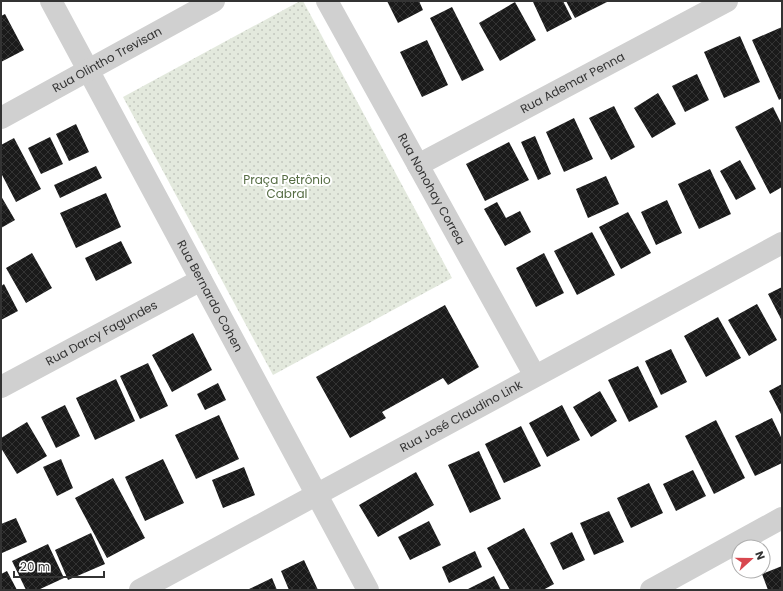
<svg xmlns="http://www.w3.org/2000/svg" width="783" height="591" viewBox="0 0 783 591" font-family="Poppins,sans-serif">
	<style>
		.park { fill: url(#park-dots) }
		.building { fill: url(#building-cross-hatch) }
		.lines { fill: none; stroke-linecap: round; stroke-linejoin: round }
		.minor { stroke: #d0d0d0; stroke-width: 22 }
		.labels { text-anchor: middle; stroke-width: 4; stroke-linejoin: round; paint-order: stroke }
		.street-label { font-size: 12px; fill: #333; stroke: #fff }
		.park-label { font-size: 12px; fill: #556c43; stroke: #fff }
	</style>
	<defs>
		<pattern id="park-dots" width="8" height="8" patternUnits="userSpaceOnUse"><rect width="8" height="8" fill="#e3e9dd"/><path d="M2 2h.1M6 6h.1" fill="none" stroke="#c3c8be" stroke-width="1.8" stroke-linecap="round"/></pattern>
		<pattern id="building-cross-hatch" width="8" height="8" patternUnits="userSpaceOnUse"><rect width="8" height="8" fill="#1a1a1a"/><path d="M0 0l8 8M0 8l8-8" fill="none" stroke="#333"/></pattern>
	</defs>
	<rect width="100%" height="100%" fill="#fff"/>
	<path class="park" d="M 300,1 L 303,1 L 452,278 L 273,375 L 123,97 Z"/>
	<path class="building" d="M 387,1 L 419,1 L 423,10 L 398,23 Z
		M 536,1 L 563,1 L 572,19 L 547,32 L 533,2 Z
		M 566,1 L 609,1 L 575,18 Z
		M 515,2 L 536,40 L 500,61 L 479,23 Z
		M 452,7 L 484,70 L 462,81 L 430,18 Z
		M 5,14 L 24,50 L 1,62 L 1,16 Z
		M 782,27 L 782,98 L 779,100 L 752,40 Z
		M 740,36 L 760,82 L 724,98 L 704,52 Z
		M 427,40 L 448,85 L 422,97 L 400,52 Z
		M 697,74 L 709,100 L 685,112 L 672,86 Z
		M 658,93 L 676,124 L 652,138 L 634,108 Z
		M 614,106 L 635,147 L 611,160 L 589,118 Z
		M 773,107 L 782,125 L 782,187 L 770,194 L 735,127 Z
		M 574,118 L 593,159 L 564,172 L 546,132 Z
		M 76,124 L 89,152 L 69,161 L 56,134 Z
		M 535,136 L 551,174 L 538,180 L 521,142 Z
		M 50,137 L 63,164 L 41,174 L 28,148 Z
		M 14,138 L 41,189 L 16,202 L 1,173 L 1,145 Z
		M 509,142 L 529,180 L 485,201 L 466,164 Z
		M 740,160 L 756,189 L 736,200 L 720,171 Z
		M 96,166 L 102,178 L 60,198 L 54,185 Z
		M 710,169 L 731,214 L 699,229 L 678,184 Z
		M 606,176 L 619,204 L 588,218 L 576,189 Z
		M 106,193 L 121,227 L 76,248 L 60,213 Z
		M 1,196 L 15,220 L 1,228 Z
		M 667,200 L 682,233 L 656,245 L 641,212 Z
		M 497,202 L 506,218 L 520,211 L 531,232 L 505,246 L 484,209 Z
		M 628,212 L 651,253 L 621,269 L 599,227 Z
		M 592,232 L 615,275 L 577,295 L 554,251 Z
		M 121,241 L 132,263 L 96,281 L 85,258 Z
		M 32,253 L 52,288 L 26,303 L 6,268 Z
		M 544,253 L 564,293 L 536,307 L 516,268 Z
		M 4,284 L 18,311 L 1,320 L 1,286 Z
		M 782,287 L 782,321 L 768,294 Z
		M 757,304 L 777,340 L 749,356 L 728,320 Z
		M 445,305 L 479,367 L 448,385 L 443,378 L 382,412 L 386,418 L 350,438 L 316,377 Z
		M 718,317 L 741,358 L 706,377 L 684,336 Z
		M 193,333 L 212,370 L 172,392 L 152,355 Z
		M 671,349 L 687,382 L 661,395 L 645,361 Z
		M 148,363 L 168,406 L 140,419 L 120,376 Z
		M 638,366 L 658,407 L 629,422 L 608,380 Z
		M 116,379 L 135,421 L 95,440 L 76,398 Z
		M 218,383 L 226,400 L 205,410 L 197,394 Z
		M 782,384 L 782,416 L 769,391 Z
		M 600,391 L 617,421 L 591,437 L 573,407 Z
		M 65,405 L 80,436 L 56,448 L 41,417 Z
		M 562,405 L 580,440 L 547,457 L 529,423 Z
		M 219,415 L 239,459 L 196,479 L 175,435 Z
		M 772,418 L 782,439 L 782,463 L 755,476 L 735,436 Z
		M 716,420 L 745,478 L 714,494 L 685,436 Z
		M 27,422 L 47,456 L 17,474 L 1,448 L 1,438 Z
		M 521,426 L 541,466 L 504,483 L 485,444 Z
		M 479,451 L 501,499 L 470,513 L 448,465 Z
		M 61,459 L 73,488 L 57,496 L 43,467 Z
		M 163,459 L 184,503 L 145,521 L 125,477 Z
		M 244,467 L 255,495 L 223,508 L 212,480 Z
		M 693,470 L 706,496 L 676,511 L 663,484 Z
		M 416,472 L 434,505 L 378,537 L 359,505 Z
		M 113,478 L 145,538 L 107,558 L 75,498 Z
		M 649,483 L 663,513 L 631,528 L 617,498 Z
		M 609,511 L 624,542 L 594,555 L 580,523 Z
		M 16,518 L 27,542 L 2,553 L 1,550 L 1,524 Z
		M 429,521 L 441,545 L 410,560 L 398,537 Z
		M 524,528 L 554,584 L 543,590 L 510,590 L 487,548 Z
		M 572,532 L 585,560 L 563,570 L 550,543 Z
		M 91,533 L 105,564 L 68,580 L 55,550 Z
		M 48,544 L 64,578 L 38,590 L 26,590 L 12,561 Z
		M 475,551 L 482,567 L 449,583 L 442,567 Z
		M 304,560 L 318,590 L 289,590 L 281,571 Z
		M 782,566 L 782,590 L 768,590 L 762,574 Z
		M 7,571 L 17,590 L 1,590 L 1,574 Z
		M 494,576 L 501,590 L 466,590 Z
		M 272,578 L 277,590 L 247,590 Z"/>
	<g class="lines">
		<g class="minor">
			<path id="s1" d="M 51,1 L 368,590"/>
			<path id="s2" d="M 327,1 L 535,376"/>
			<path id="s3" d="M 1,118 L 214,1"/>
			<path id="s4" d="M 418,165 L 727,1"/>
			<path id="s5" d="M 1,387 L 201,280"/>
			<path id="s6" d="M 140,590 L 782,243"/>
			<path d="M 651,590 L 782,518"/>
		</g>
	</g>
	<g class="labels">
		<g class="street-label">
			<text dy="4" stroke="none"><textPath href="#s3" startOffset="121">Rua Olintho Trevisan</textPath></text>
			<text dy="4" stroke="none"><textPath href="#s4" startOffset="175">Rua Ademar Penna</textPath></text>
			<text dy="4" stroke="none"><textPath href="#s2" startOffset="215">Rua Nonohay Correa</textPath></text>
			<text dy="4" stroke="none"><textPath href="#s1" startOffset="335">Rua Bernardo Cohen</textPath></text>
			<text dy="4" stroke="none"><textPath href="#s5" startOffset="114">Rua Darcy Fagundes</textPath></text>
			<text dy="4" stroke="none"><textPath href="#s6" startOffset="365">Rua José Claudino Link</textPath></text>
		</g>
		<g class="park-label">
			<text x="287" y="184">Praça Petrônio<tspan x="287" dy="14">Cabral</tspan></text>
		</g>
	</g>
	<rect width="783" height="591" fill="none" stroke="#333333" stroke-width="4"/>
	<g transform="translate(751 559) rotate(69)"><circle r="19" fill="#ffffff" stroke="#adadad"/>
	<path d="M0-3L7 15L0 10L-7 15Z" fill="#d8474f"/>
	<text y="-6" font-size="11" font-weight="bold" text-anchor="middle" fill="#333333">N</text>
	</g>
	<path d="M14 571v6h90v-6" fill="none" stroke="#333333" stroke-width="2"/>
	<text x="20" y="571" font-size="12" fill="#333333" stroke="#ffffff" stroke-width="3" paint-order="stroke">20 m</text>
</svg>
